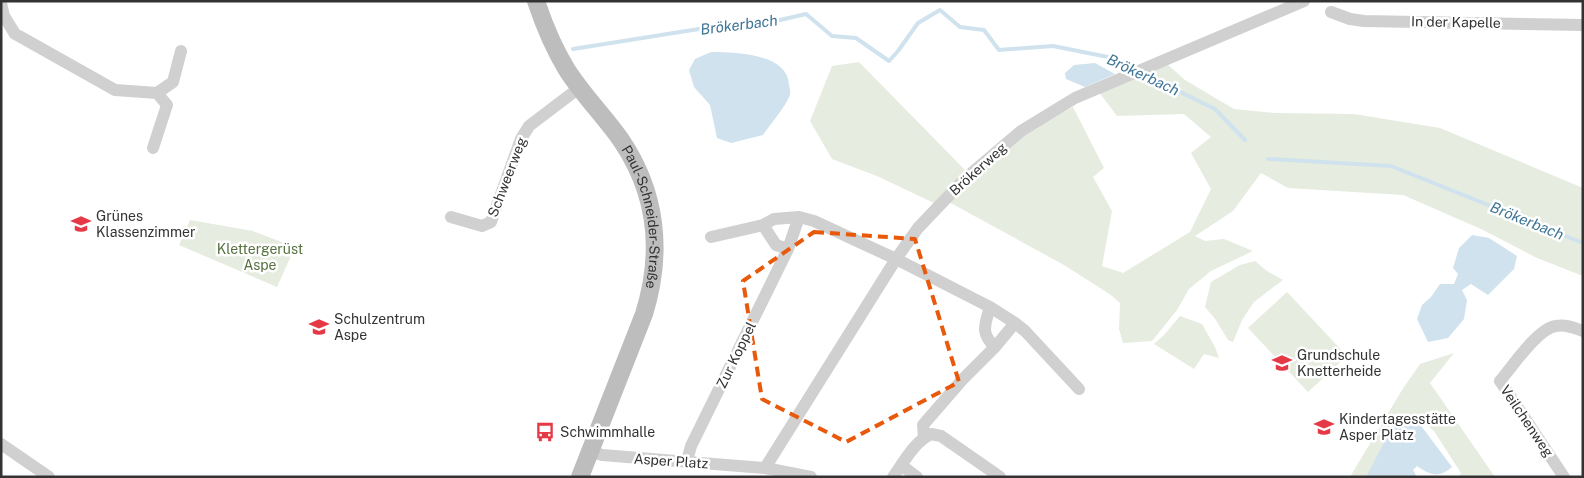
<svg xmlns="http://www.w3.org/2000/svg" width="1584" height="478" viewBox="0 0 1584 478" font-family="'Public Sans',sans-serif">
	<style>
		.green { fill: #e6ecdf }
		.water { fill: #cfe2ee }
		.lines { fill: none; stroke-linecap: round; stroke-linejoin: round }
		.stream { stroke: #cfe2ee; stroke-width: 4 }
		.street { stroke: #d0d0d0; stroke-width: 12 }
		.secondary { stroke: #bdbdbd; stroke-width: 18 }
		.marked { fill: none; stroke: #e8590c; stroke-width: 4; stroke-dasharray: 10 6; stroke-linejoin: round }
		.labels { text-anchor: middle; stroke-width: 5; stroke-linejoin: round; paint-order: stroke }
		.street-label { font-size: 14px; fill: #333; stroke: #fff }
		.poi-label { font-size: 14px; fill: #333; stroke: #fff; text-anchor: start }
		.park-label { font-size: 14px; fill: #56703f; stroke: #fff }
		.water-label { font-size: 15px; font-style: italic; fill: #3f7597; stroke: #fff }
	</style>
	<rect width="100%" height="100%" fill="#fff"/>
	<path class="green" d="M 859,62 L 967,172 L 934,203 L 877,176 L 832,159 L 810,121 L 832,66 Z
		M 1167,64 L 1185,80 L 1234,109 L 1274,113 L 1354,114 L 1440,128 L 1583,188 L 1583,276 L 1537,258 L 1481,229 L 1403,195 L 1288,188 L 1261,173 L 1233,211 L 1195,236 L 1205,241 L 1224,239 L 1253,251 L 1211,271 L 1189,289 L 1177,310 L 1152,341 L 1123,343 L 1119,329 L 1120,303 L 1111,295 L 1064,265 L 947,201 L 1023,133 L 1073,107 L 1104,168 L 1093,177 L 1112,211 L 1102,266 L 1123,273 L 1190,232 L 1211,189 L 1191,153 L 1211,137 L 1184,114 L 1117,116 L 1099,92 Z
		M 190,220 L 253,231 L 295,247 L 277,287 L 179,245 Z
		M 1255,261 L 1267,271 L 1283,280 L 1254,302 L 1242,320 L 1233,342 L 1228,340 L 1216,320 L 1205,307 L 1211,282 L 1240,265 Z
		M 1287,292 L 1347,356 L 1308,392 L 1248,328 Z
		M 1180,316 L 1202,324 L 1215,347 L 1219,358 L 1204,354 L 1194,369 L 1154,344 L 1164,335 Z
		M 1454,353 L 1430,383 L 1495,477 L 1458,477 L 1461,473 L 1434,431 L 1415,415 L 1403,416 L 1367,477 L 1350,477 L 1402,390 L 1420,364 Z"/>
	<path class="water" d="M 711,52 C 734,52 788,53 789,85 C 790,89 791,94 789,97 C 786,106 769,126 763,135 L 731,143 L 717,138 L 710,105 L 694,87 L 689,70 L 695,59 Z
		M 1095,63 L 1115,74 L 1085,87 L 1066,79 L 1065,73 L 1074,65 Z
		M 1472,235 L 1489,238 L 1517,256 L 1514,269 L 1488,295 L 1471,284 L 1462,290 L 1467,300 L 1464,319 L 1448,338 L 1428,342 L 1417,319 L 1422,305 L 1431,297 L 1440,284 L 1454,284 L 1458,274 L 1453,268 L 1459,248 Z
		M 1399,414 L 1413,415 L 1452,467 C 1440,478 1431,476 1417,466 L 1413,470 L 1417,477 L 1366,477 Z"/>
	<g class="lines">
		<path class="stream" d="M 573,49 L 743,22 L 767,23 L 806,14 L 832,36 L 856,38 L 889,61 L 898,51 L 918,23 L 940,10 L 960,27 L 984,30 L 999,50 L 1053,46 L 1108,57 L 1135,70
			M 1141,73 L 1215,109 L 1245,140
			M 1268,159 L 1391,166 L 1583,243"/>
		<path class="street" d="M 1,3 L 4,16 L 15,34 L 19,36 L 115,90 L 157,93 L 173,82 L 181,51
			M 1331,12 L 1350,19 L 1364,21 L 1583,25
			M 153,148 L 167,105 L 157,93
			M 451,217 L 482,226 L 491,222 L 521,139 L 529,126 L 579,88
			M 763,225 L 776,245 L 788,249
			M 711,237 L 763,225 L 774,219 L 799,217 L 814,221 L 896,259 L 990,307 C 985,325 980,333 995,347 L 1015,323 L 1025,331 L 1079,389
			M 990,307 L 1015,323
			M 924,437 L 923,425 L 962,380 L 995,347
			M 1,444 L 49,477
			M 590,451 L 602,455 L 765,468 L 811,477
			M 687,461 L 691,446 L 788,249 L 799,217
			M 901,465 L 917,477
			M 765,468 L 896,259 L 918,228 L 937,208 L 968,176 L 1021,131 L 1075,98 L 1304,1
			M 893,477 C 904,462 914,442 931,434 L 941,436 L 1000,477
			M 1564,477 L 1500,381 C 1512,367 1538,328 1556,326 C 1566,324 1574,328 1583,331"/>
		<path class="secondary" id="s1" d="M 536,1 C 544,25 554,49 567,70 C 583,95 604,116 621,140 C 657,193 663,253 644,314 L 580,477"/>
	</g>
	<path class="marked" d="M 814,232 L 915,239 L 959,382 L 846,442 L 762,399 L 743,281 Z"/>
	<defs>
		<symbol id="school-bare" viewBox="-9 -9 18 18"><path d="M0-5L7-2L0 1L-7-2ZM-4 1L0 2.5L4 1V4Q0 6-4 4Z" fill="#e63946" stroke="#fff" stroke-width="2.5" paint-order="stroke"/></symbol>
		<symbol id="bus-bare" viewBox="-9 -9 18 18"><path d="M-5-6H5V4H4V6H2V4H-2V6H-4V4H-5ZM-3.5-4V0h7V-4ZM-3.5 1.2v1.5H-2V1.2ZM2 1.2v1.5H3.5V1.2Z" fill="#e63946" stroke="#fff" stroke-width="2.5" paint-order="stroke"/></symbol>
	</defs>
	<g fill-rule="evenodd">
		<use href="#school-bare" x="67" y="210" width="28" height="28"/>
		<use href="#school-bare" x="305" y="313" width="28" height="28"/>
		<use href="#school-bare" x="1268" y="349" width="28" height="28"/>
		<use href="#school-bare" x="1310" y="413" width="28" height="28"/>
		<use href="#bus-bare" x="531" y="418" width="28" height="28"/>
	</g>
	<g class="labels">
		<g class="street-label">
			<text transform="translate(1456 22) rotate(1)" y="5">In der Kapelle</text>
			<text transform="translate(978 169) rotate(-42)" y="5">Brökerweg</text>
			<text transform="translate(507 177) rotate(-69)" y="5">Schweerweg</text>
			<text dy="5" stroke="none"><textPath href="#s1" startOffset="246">Paul-Schneider-Straße</textPath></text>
			<text transform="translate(736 355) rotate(-64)" y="5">Zur Koppel</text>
			<text transform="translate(1527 421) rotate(56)" y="5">Veilchenweg</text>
			<text transform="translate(671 461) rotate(4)" y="5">Asper Platz</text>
		</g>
		<g class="poi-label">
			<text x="96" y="221">Grünes<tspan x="96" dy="16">Klassenzimmer</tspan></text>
			<text x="334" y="324">Schulzentrum<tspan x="334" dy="16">Aspe</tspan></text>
			<text x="1297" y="360">Grundschule<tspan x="1297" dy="16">Knetterheide</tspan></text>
			<text x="1339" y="424">Kindertagesstätte<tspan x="1339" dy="16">Asper Platz</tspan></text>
			<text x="560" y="437">Schwimmhalle</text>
		</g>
		<g class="park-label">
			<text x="260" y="254">Klettergerüst<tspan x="260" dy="16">Aspe</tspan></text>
		</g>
		<g class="water-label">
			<text transform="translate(739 25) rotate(-7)" y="5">Brökerbach</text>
			<text transform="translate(1143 75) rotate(25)" y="5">Brökerbach</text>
			<text transform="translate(1527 221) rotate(22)" y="5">Brökerbach</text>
		</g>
	</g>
	<rect width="1584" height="478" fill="none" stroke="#333333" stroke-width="5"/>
</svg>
